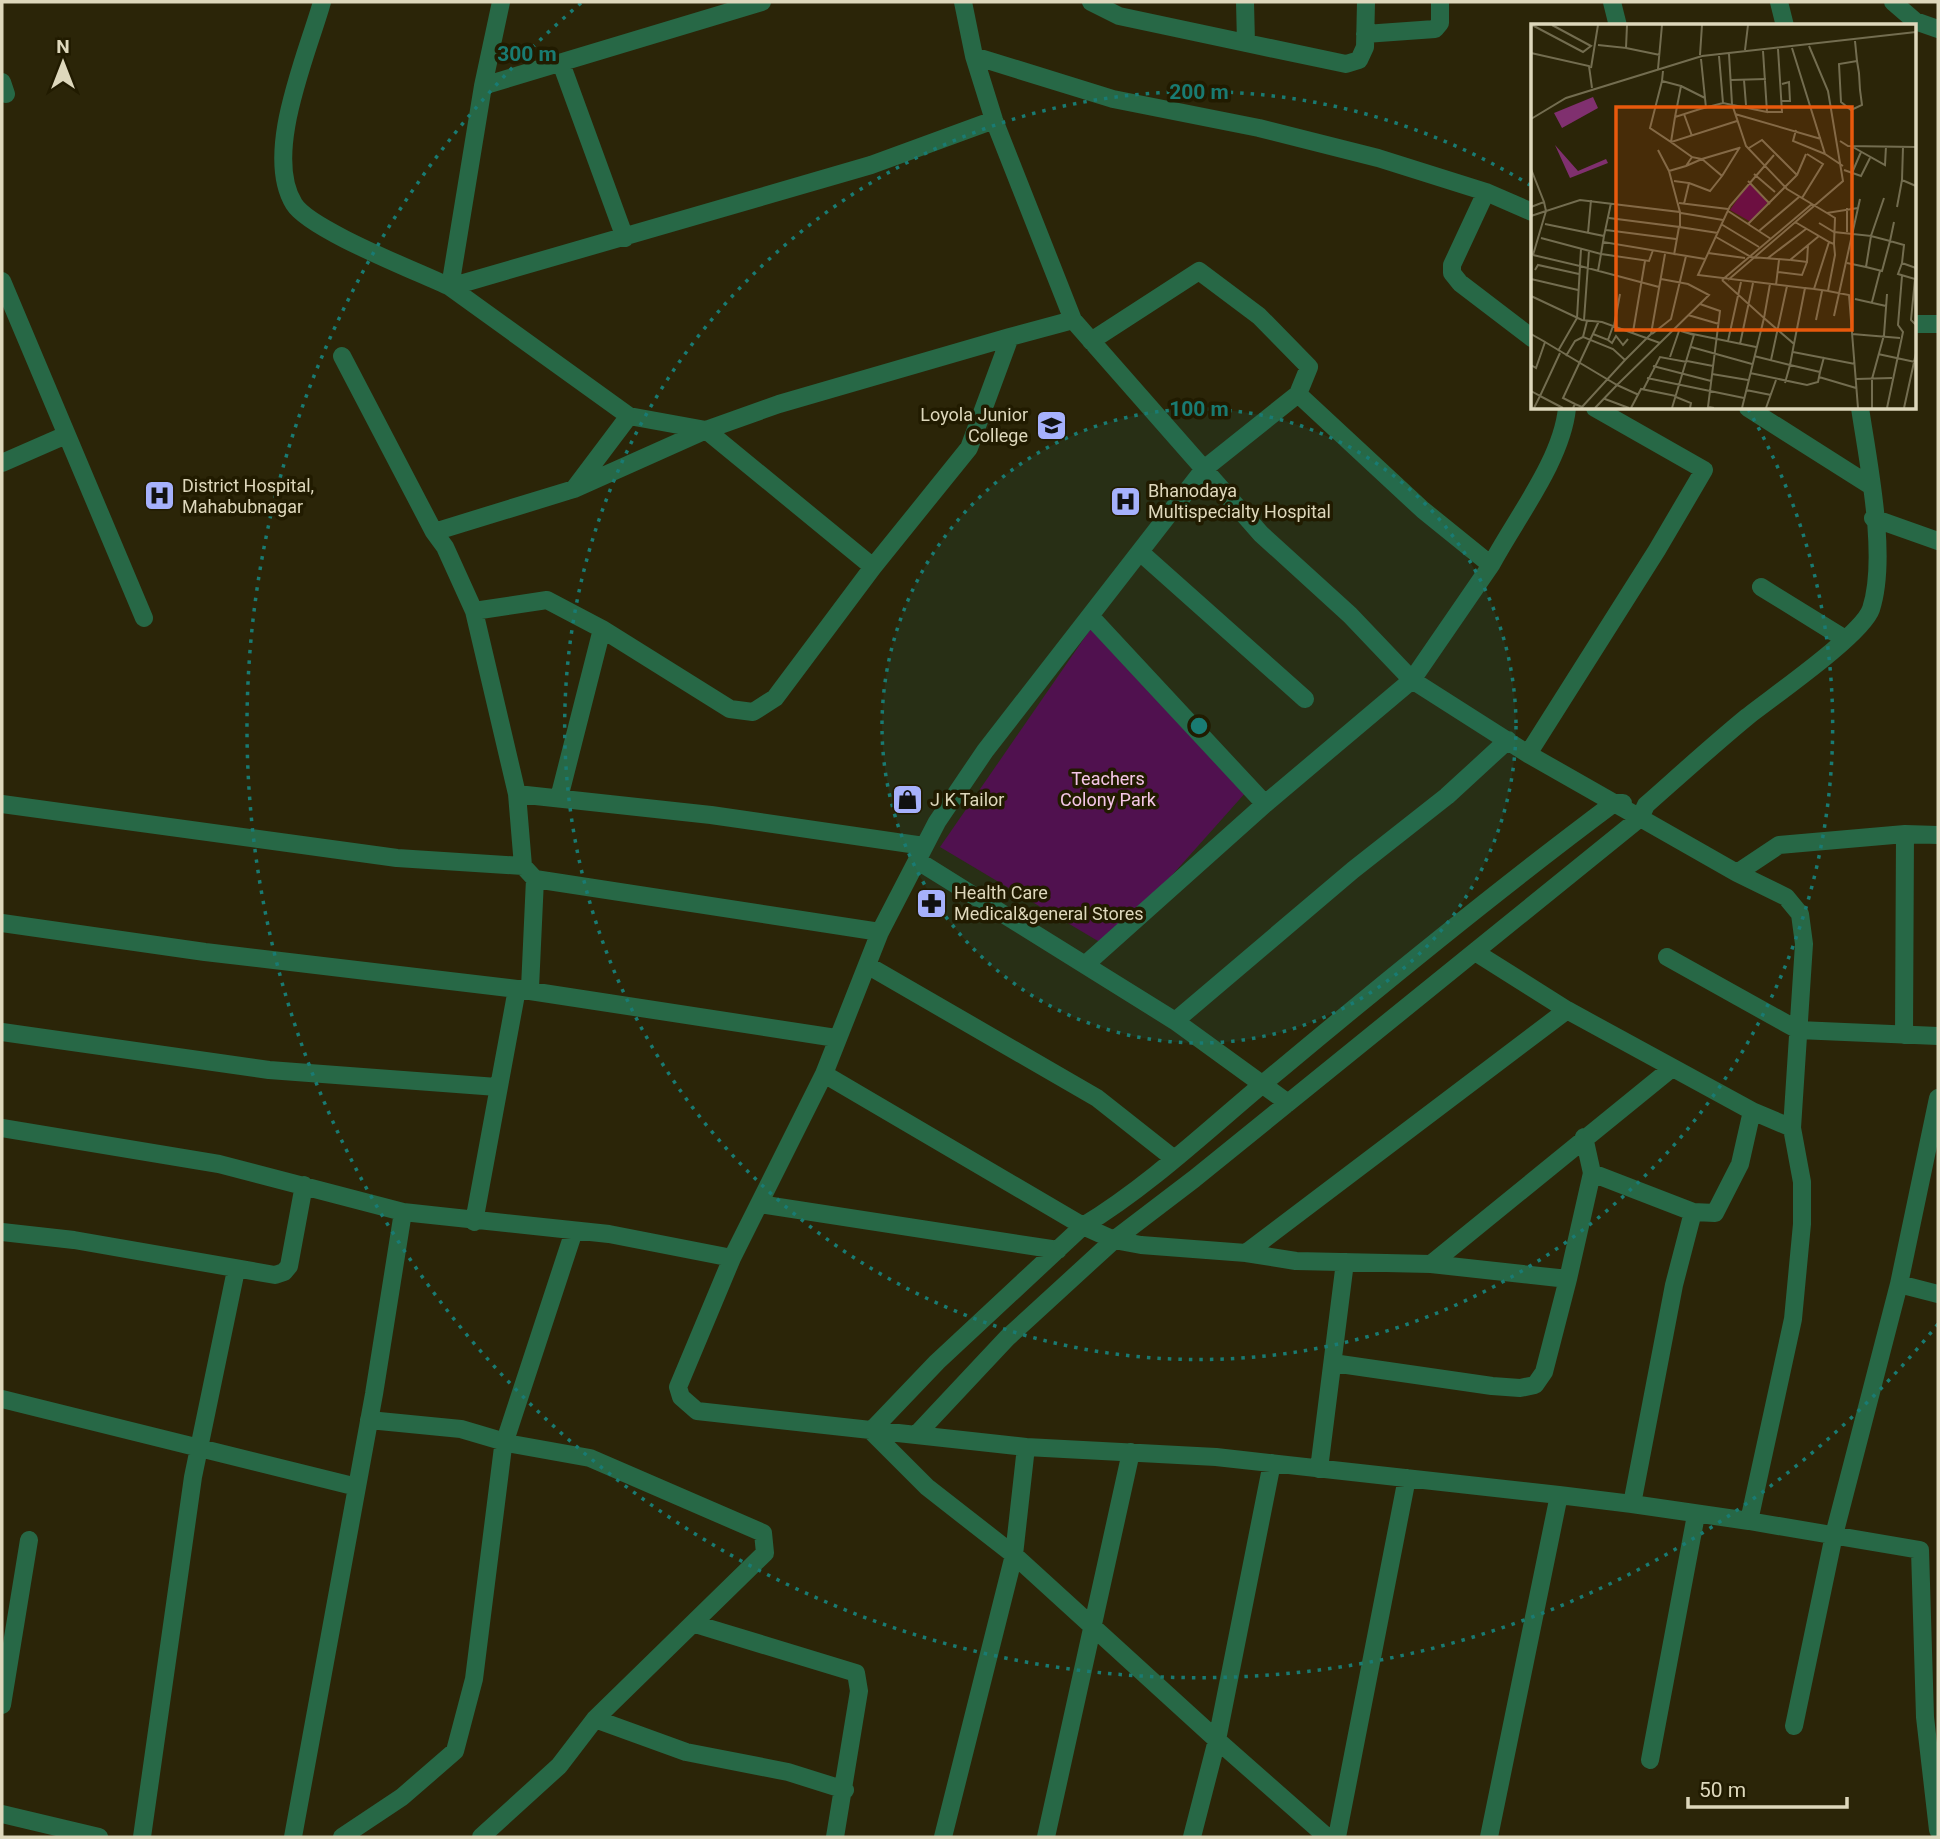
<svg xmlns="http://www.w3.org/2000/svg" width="1940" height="1839" viewBox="0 0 1940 1839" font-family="Roboto,sans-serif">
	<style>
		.green { fill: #58034a }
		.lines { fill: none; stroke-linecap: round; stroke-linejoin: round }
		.minor { stroke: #276846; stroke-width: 18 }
		.ring { fill: none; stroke: #197b72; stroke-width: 3.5; stroke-dasharray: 3.5 7 }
		.labels { text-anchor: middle; stroke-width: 7; stroke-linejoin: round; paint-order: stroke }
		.poi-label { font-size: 18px; fill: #ded8bc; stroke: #211b00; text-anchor: start }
		.park-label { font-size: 18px; fill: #f4c6e6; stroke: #211b00 }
		.inset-road { fill: none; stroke: #736d50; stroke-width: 2 }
		.view { fill: #e8590c; fill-opacity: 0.15; stroke: #e8590c; stroke-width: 3.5 }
		.inset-edge { fill: none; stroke: #ded8bc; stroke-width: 3.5 }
		.centre { fill: #197b72; stroke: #211b00; stroke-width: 3.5 }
		.ring-label { font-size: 21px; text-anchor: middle; font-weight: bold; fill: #197b72; stroke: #211b00; stroke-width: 7; stroke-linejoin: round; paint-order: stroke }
	</style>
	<rect width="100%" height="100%" fill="#2b2508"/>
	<path class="green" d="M 1092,627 L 1255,782 L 1108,947 L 940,847 Z"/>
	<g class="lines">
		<path class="minor" d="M 322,2 C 307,55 263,154 294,204 C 310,230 419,272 450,287 L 483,86 L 762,2
			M 963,2 L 974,56 L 994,120 L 1073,320 L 1261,534 L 1350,615 L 1412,680 L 1528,754 L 1737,873 L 1779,845 L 1905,834 L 1938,835
			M 1091,2 L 1119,16 L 1246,43 L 1245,2
			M 1612,2 L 1618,26
			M 1779,2 L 1785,26
			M 1893,2 L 1915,21 L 1938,29
			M 1365,34 L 1435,29 L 1440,23 L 1440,2
			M 1246,43 L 1346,64 L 1359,60 L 1365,47 L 1366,2
			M 974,56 L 1113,99 L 1259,128 L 1378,158 L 1486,192 L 1532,212
			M 561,63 L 625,238
			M 2,82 L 6,94
			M 483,86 L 501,2
			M 1486,192 L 1452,265 L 1452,273 L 1460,283 L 1532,338
			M 2,281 L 144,618
			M 1914,324 L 1938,324
			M 342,356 L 434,532
			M 1298,394 L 1204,469 L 985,751 L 937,822 L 880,932 L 824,1074 L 732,1258 L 678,1387 L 681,1397 L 697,1411 L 1026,1447 L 1216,1457 L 1559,1495 L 1489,1837
			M 1748,408 L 1871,486
			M 629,416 L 450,287 L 871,165 L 994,120
			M 2,463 L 66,435
			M 1873,518 L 1938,541
			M 1140,552 L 1305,699
			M 1491,565 C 1516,518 1562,460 1567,408
			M 873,567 L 969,448 L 1010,337 L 1073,320
			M 1761,587 L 1845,639
			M 474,611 L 547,600 L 602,629 L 559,798
			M 1090,616 L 1265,804
			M 602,629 L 730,709 L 753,712 L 775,698 L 873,567 L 706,430 L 779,404 L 1010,337
			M 1528,754 L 1657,550 L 1704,470 L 1595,408
			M 517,794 L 711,815 L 924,846
			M 2,804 L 397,858 L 523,866 L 517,794 L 474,611 L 445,547 L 434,532 L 574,489 L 706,430 L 629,416 L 574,489
			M 918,861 L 1175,1021 L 1288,1103
			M 1737,873 L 1786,897 L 1800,914 L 1804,944 L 1792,1128
			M 535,879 L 880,932
			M 2,923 L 205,952 L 517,989 L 530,988 L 535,879 L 523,866
			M 1475,952 L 1567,1010 L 1752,1111 L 1740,1164 L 1715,1213 L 1693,1212 L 1674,1285 L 1632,1504 L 1559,1495
			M 1667,957 L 1798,1030 L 1938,1036
			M 1086,964 L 1265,804 L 1412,680 L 1491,565 L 1423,510 L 1298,394 L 1309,367 L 1259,316 L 1199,271 L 1091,341
			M 867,965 L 1097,1098 L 1173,1158
			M 1175,1021 L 1353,870 L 1447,796 L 1508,740
			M 2,1032 L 269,1070 L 497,1087
			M 1904,1035 L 1905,834
			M 824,1074 L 1083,1226 L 1114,1240 L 1141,1245 L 1246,1253 L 1296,1261 L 1431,1264 L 1672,1068
			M 2,1128 L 219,1164 L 403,1212 L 609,1234 L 732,1258
			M 1592,1173 L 1693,1212
			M 759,1204 L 1058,1250
			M 474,1222 L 517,989 L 836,1038
			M 2,1232 L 74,1240 L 275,1275 L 284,1272 L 289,1266 L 304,1185
			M 1246,1253 L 1567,1010
			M 1431,1264 L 1568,1279 L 1592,1173 L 1584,1137
			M 1899,1284 L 1938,1294
			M 1333,1363 L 1492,1386 L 1520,1388 L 1535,1385 L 1544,1372 L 1568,1279
			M 2,1399 L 357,1487
			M 369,1420 L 461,1429 L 512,1444 L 590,1458 L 763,1533 L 765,1553 L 595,1719 L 559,1766 L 481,1837
			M 871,1431 L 937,1362 L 1083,1226 C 1154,1183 1217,1121 1282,1068 C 1391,977 1500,888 1614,803 L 1623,803
			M 871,1431 L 927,1487 L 1014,1555 L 1217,1740 L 1192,1837
			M 916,1435 L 1007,1338 L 1114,1240 L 1194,1179 L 1640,818 L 1646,805 C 1680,775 1713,745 1747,717 C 1772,697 1862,635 1871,609 C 1888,557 1868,462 1860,408
			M 1272,1463 L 1217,1740 L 1327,1837
			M 1319,1469 L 1345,1262
			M 1632,1504 L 1749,1521 L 1793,1319 L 1802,1224 L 1802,1182 L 1792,1128 L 1752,1111
			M 1749,1521 L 1920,1550 L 1925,1717 L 1938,1830
			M 695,1624 L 856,1673 L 859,1691 L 835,1837
			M 2,1705 L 29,1540
			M 595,1719 L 686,1752 L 788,1772 L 845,1790
			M 1794,1726 L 1834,1535 L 1899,1284 L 1938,1098
			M 1650,1760 L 1696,1515
			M 2,1814 L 99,1837
			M 142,1837 L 193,1477 L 236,1270
			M 293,1837 L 374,1394 L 403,1212
			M 342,1837 L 402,1797 L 455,1751 L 474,1679 L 503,1447 L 574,1231
			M 943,1837 L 1014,1555 L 1026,1447
			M 1046,1837 L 1131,1452
			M 1337,1837 L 1407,1478"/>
	</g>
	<circle cx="1199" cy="726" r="317" fill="#197b72" fill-opacity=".12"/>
	<g class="ring">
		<circle cx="1199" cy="726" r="317"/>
		<path d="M1748 409A634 634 0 1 1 1530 185"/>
		<path d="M1938 1324A951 951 0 1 1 581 3"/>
	</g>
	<defs>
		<symbol id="university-square" viewBox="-11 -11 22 22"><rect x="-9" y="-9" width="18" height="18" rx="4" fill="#a6b1fc" stroke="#211b00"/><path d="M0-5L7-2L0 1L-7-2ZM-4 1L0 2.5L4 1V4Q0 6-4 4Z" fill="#111"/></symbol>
		<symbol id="hospital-square" viewBox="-11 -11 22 22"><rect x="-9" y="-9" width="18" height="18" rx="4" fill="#a6b1fc" stroke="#211b00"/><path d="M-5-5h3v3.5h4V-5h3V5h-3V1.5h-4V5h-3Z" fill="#111"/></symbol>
		<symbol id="shop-square" viewBox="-11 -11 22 22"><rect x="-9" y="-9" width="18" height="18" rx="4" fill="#a6b1fc" stroke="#211b00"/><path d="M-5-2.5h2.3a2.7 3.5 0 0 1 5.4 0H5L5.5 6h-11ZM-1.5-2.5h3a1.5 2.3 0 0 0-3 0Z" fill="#111"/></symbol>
		<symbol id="pharmacy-square" viewBox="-11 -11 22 22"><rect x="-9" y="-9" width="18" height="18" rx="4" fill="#a6b1fc" stroke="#211b00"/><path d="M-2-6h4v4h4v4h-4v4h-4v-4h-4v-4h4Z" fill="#111"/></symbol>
	</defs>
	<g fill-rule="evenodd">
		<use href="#university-square" x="1034" y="408" width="35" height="35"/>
		<use href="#hospital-square" x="142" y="478" width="35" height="35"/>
		<use href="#hospital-square" x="1108" y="484" width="35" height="35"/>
		<use href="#shop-square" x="890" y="782" width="35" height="35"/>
		<use href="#pharmacy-square" x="914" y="886" width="35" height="35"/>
	</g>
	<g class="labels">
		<g class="poi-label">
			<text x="1028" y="421" text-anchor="end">Loyola Junior<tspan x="1028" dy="21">College</tspan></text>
			<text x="182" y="492">District Hospital,<tspan x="182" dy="21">Mahabubnagar</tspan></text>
			<text x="1148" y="497">Bhanodaya<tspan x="1148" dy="21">Multispecialty Hospital</tspan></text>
			<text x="930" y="806">J K Tailor</text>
			<text x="954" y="899">Health Care<tspan x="954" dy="21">Medical&amp;general Stores</tspan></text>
		</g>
		<g class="park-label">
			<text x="1108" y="785">Teachers<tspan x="1108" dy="21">Colony Park</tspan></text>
		</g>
	</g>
	<g transform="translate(1531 24)">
		<rect width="385" height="385" fill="#2b2508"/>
		<path d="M 218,159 L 237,178 L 220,198 L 199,186 Z" fill="#58034a"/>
		<path d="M 62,73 L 67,84 L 31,104 L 23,89 ZM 24,121 L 47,147 L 75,135 L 77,139 L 39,154 Z" fill="#80306f"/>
		<path class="inset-road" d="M 1,1 L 52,28 L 60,22 L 21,1M 324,17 L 326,37 L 328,49 L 329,66 L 331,81 L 320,86 L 310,78 L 308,40 L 326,37M 67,21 L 95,24 L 96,1M 95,24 L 129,31M 261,24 L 294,130 L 262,117 L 265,106M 214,26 L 217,1M 0,29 L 58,42 L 61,64M 198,30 L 201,80 L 215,122 L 256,165 L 296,189 L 327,184M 169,31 L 171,1M 385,31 L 385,68M 171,32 L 385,8M 188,32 L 192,79M 170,35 L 175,84M 60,44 L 67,1M 127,45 L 131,1M 132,47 L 131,57 L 150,62 L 144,93M 200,56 L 235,55M 213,56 L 215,81M 131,57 L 119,104 L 140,118 L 144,93 L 169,85 L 192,79 L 236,88 L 232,27M 251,60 L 258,58 L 259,77 L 251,77M 150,62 L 174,74M 236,88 L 251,88 L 247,25M 153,90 L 161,112M 204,90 L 290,115M 0,95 L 35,74 L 171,32M 309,117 L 317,122 L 385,123M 320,122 L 354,141 L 355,122M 372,123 L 371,156 L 385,162M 127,126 L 138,147M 294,130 L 312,142M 243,131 L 199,182 L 167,251 L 274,264 L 263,320M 161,133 L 140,118 L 206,97M 0,145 L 13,178 L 0,183M 313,146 L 330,152 L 339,134M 321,149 L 330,128M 223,150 L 244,168M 266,151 L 275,130M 191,152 L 209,123M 143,157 L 158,159 L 153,180M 217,157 L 239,180M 158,159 L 179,167 L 191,152 L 171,135 L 208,124M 271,174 L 292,140 L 276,130M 148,179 L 197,185M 366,183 L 371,156M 197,187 L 240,215M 150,189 L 192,196M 296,189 L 304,194 L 303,220M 0,192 L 15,187 L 13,178M 78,194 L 149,203 L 149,188M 264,198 L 298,218 L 283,265 L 274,264M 288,199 L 303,208 L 340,212 L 353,174M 14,200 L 73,212 L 80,179M 190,200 L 228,223M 217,200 L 266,151 L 231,116 L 218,124M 75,206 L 145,215M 228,207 L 268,173M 316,208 L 316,184M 57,209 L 60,176M 73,212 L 72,218 L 174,235M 185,213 L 220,233 L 259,236 L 288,212M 10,214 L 70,230 L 72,218M 50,225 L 49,242 L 128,263M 177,229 L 214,234M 2,231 L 15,187 L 49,176 L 149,188 L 138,147 L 155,142 L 171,135 L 161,133 L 155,142M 2,231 L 49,242 L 46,294 L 27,327M 143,231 L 148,203 L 187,209M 237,234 L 275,205M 260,236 L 276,238 L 277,221M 316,239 L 335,243 L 340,212 L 359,217 L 363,198M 371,239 L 367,250 L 384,255 L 380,296 L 385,301M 335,243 L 351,247 L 359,217 L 373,221 L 371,239 L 385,244M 4,246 L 7,241 L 48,250M 67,247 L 70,230 L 118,237 L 122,226M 247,248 L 271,251 L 276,238M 0,255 L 47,266M 191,256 L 233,294 L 211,384M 191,256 L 281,180M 197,256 L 312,157 L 297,67 L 278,22M 239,260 L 233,294 L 263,320 L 259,341 L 289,348 L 293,333M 245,261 L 248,236M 283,265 L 297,267 L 304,231 L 303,220 L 298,218M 297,267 L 318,271 L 327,384M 0,272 L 51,296 L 71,298 L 129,319M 324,275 L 355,282M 341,278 L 349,247M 169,280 L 189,287 L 177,383 L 183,384M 157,291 L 188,300M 303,292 L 329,175M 53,296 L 58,227M 285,296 L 291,267M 83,302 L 89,270M 102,308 L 114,237M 157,309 L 225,323M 0,310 L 14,318 L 5,344 L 0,341M 62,310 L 77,316 L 82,302M 121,310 L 140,295 L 155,232M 321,310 L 369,314M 77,316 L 81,319 L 85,312 L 92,321 L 97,315M 197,317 L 210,258M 14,318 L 86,361 L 178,271 L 157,260 L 130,255M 209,320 L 222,259M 160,323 L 221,340M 262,328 L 324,340M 29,329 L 9,372 L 32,384M 347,330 L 384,338M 35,332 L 44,317 L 52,313M 223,332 L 259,341 L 254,359M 139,333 L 148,307M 94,336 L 120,310 L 134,230M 240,336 L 256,262M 156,337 L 182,342M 122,342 L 180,357M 219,349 L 276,361 L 287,358 L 289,348M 181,350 L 217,356M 288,353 L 325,364M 116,354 L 213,374M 325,355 L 361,354M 112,366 L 129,333 L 156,338M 215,366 L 240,371M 0,367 L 9,372 L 3,384M 145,373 L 160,379 L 159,384M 74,375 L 98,384M 44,380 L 32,374 L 68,297M 42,384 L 44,380 L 51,383 L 94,336 L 82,325 L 52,313 L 56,297M 64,384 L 86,361 L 108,371M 100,384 L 110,365 L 145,372M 141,384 L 163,311 L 150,307M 235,384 L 245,356M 341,384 L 341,355 L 353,311 L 356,270M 356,384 L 372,308 L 367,301 L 371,252M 373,384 L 385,329"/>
		<path class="view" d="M 85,83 L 321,83 L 321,306 L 85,306 Z"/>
		<rect width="385" height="385" class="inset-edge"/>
	</g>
	<circle cx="1199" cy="726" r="10" class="centre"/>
	<g class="ring-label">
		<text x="527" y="61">300 m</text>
		<text x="1199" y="99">200 m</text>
		<text x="1199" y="416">100 m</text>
	</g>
	<rect width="1940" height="1839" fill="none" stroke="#ded8bc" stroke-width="7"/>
	<g transform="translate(63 63)" stroke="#211b00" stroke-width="5" paint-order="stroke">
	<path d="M0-5L12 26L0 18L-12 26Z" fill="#ded8bc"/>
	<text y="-10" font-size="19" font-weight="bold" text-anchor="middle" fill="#ded8bc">N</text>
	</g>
	<path d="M1688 1797v10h159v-10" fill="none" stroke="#ded8bc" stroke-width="3.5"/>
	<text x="1699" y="1797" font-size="21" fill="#ded8bc" stroke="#211b00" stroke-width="5" paint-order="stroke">50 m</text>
</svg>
